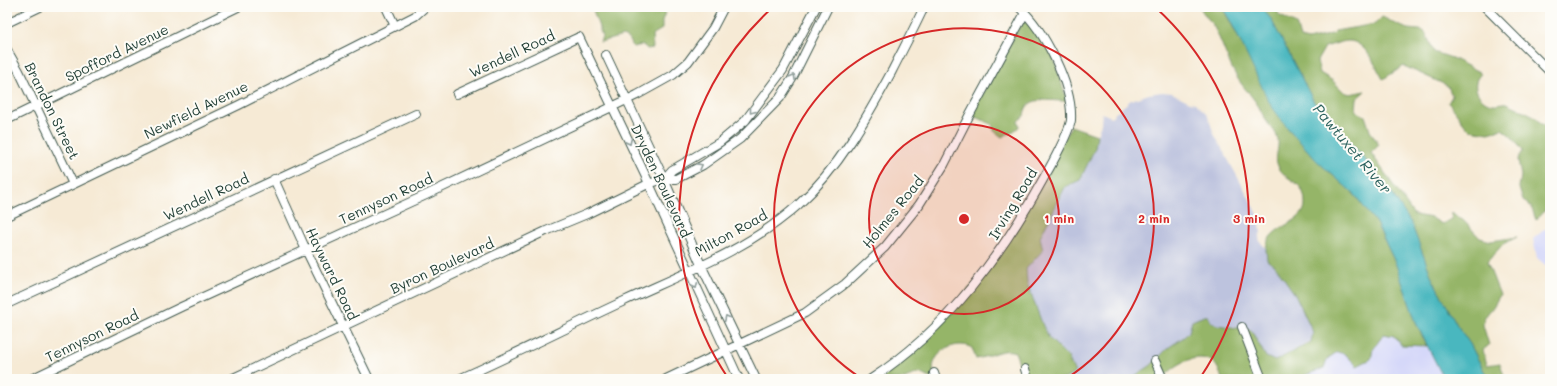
<svg xmlns="http://www.w3.org/2000/svg" width="1557" height="386" viewBox="0 0 1557 386" font-family="Mali,sans-serif">
	<style>
		.built { fill: #d5d8f9 }
		.industrial { fill: #bdc3de }
		.forest { fill: #95b568; stroke: #5a794e }
		.water { fill: #48b7bf; stroke: #347a7a }
		.lines { fill: none; stroke-linecap: round; stroke-linejoin: round }
		.minor-casing { stroke: #3f574c; stroke-width: 10 }
		.minor { stroke: #fff; stroke-width: 8 }
		.oneway { stroke: #8f9e9a }
		.ring { fill: none; stroke: #d62828; stroke-width: 2 }
		.labels { text-anchor: middle; stroke-width: 4; stroke-linejoin: round; paint-order: stroke }
		.street-label { font-size: 14px; fill: #1f3d34; stroke: #fdfcf7 }
		.water-label { font-size: 15px; font-style: italic; fill: #2b625e; stroke: #fdfcf7 }
		.centre { fill: #d62828; stroke: #fdfcf7; stroke-width: 2 }
		.ring-label { font-size: 12px; text-anchor: middle; font-weight: bold; fill: #d62828; stroke: #fdfcf7; stroke-width: 4; stroke-linejoin: round; paint-order: stroke }
	</style>
	<rect width="100%" height="100%" fill="#fdfcf7"/>
	<filter id="ink" filterUnits="userSpaceOnUse"><feTurbulence type="fractalNoise" baseFrequency=".025" numOctaves="2"/><feDisplacementMap in="SourceGraphic" scale="8" xChannelSelector="R" yChannelSelector="G"/><feConvolveMatrix kernelMatrix="1 2 1 2 8 2 1 2 1" color-interpolation-filters="sRGB"/></filter>
	<filter id="wash" filterUnits="userSpaceOnUse"><feTurbulence type="fractalNoise" baseFrequency=".012" numOctaves="4" result="noise"/><feDisplacementMap in="SourceGraphic" scale="16" xChannelSelector="R" yChannelSelector="G"/><feGaussianBlur stdDeviation="0.9" result="paint"/><feColorMatrix in="noise" values="0 0 0 0 0 0 0 0 0 0 0 0 0 0 0 0 0 1.4 0 .05"/><feComposite in="paint" operator="in"/></filter>
	<g filter="url(#wash)">
		<rect width="100%" height="100%" fill="#f6ead5"/>
		<path class="built" d="M 1550,228 L 1550,269 L 1537,258 L 1533,239 L 1545,229 Z
			M 1384,334 L 1394,336 L 1401,345 L 1427,346 L 1444,379 L 1295,379 L 1304,375 L 1337,352 L 1345,354 L 1357,366 L 1371,359 L 1373,349 Z"/>
		<path class="industrial" d="M 1162,92 L 1172,93 L 1190,102 L 1195,103 L 1207,114 L 1214,134 L 1259,216 L 1261,232 L 1259,238 L 1260,242 L 1267,249 L 1267,260 L 1277,268 L 1296,296 L 1313,332 L 1311,341 L 1275,361 L 1266,357 L 1260,348 L 1237,327 L 1217,325 L 1211,322 L 1192,321 L 1189,332 L 1184,337 L 1168,348 L 1150,366 L 1130,379 L 1065,379 L 1075,373 L 1062,351 L 1049,338 L 1043,326 L 1026,286 L 1024,269 L 1065,187 L 1080,180 L 1088,164 L 1095,148 L 1097,135 L 1101,124 L 1102,113 L 1111,117 L 1131,100 L 1149,94 Z"/>
		<path class="forest" d="M 592,7 L 667,7 L 662,21 L 662,29 L 652,35 L 653,48 L 647,49 L 643,45 L 633,47 L 630,40 L 623,36 L 600,42 L 602,36 Z
			M 1200,7 L 1222,7 L 1286,126 L 1317,161 L 1354,194 L 1376,223 L 1395,262 L 1417,325 L 1427,346 L 1401,345 L 1394,336 L 1384,334 L 1373,349 L 1371,359 L 1357,366 L 1345,354 L 1337,352 L 1327,359 L 1324,368 L 1295,379 L 1222,379 C 1220,373 1218,366 1213,362 C 1196,351 1175,365 1164,377 L 1164,379 L 1130,379 L 1150,366 L 1168,348 L 1184,337 L 1189,332 L 1192,321 L 1204,316 L 1208,316 L 1211,322 L 1217,325 L 1251,330 L 1266,357 L 1275,361 L 1311,342 L 1313,332 L 1296,296 L 1277,268 L 1267,260 C 1267,255 1265,249 1267,244 C 1272,224 1305,224 1305,204 C 1305,179 1286,183 1278,166 C 1273,156 1282,146 1276,134 C 1274,130 1270,126 1267,122 C 1262,115 1260,107 1255,101 C 1250,94 1243,87 1238,79 C 1228,63 1223,44 1214,27 C 1210,19 1203,15 1200,7 Z
			M 1262,7 L 1276,7 L 1279,15 L 1296,24 L 1300,38 L 1308,40 L 1332,34 L 1335,31 L 1375,24 L 1382,17 C 1391,21 1400,27 1409,29 C 1415,30 1420,29 1425,32 L 1434,52 L 1452,58 L 1479,72 L 1481,74 C 1469,84 1479,102 1492,104 C 1497,105 1503,102 1507,103 C 1510,104 1534,116 1536,117 C 1538,119 1540,122 1541,124 L 1546,125 L 1550,133 L 1550,206 L 1541,214 L 1536,220 L 1531,206 L 1523,201 L 1519,188 L 1521,176 L 1518,159 L 1523,151 L 1511,136 L 1502,129 L 1489,133 L 1470,130 C 1461,121 1456,110 1448,103 L 1452,96 L 1448,86 L 1404,66 L 1383,79 C 1376,67 1365,41 1349,41 C 1342,41 1332,45 1325,47 L 1317,61 L 1320,73 L 1333,81 L 1344,92 L 1350,94 L 1365,91 L 1357,98 L 1356,111 L 1365,116 L 1370,131 L 1379,145 L 1371,153 L 1414,215 L 1432,218 L 1442,224 L 1452,219 L 1452,212 L 1461,220 L 1462,219 L 1480,238 L 1491,241 L 1517,237 L 1503,244 L 1487,262 L 1500,295 L 1493,307 L 1484,318 L 1483,325 L 1489,345 L 1483,350 L 1487,365 L 1500,363 L 1505,379 L 1488,379 L 1470,344 L 1457,325 L 1432,278 L 1411,223 L 1389,189 L 1358,151 L 1329,122 L 1314,102 L 1272,21 Z
			M 1026,15 L 1052,52 L 1067,101 C 1051,102 1026,93 1024,116 L 1018,121 L 1019,127 L 1011,133 L 1010,133 L 1002,137 L 994,131 L 992,124 L 970,115 Z
			M 1071,126 L 1097,135 L 1095,148 L 1080,180 L 1065,187 L 1040,237 L 1043,250 L 1026,269 L 1027,283 L 1043,326 L 1049,338 L 1068,357 L 1075,373 L 1065,379 L 1025,379 L 1015,352 C 1003,347 989,357 976,359 L 972,348 C 959,340 938,349 934,363 C 932,368 934,374 935,379 L 932,379 L 919,373 L 907,377 L 906,379 L 873,379 L 915,347 L 996,259 Z"/>
		<path class="water" d="M 1222,7 L 1262,7 L 1272,21 L 1314,102 L 1328,121 L 1358,151 L 1389,189 L 1411,223 L 1432,278 L 1457,325 L 1470,344 L 1488,379 L 1444,379 L 1417,325 L 1395,262 L 1376,223 L 1354,194 L 1317,161 L 1286,126 L 1270,104 L 1231,22 Z"/>
	</g>
	<g filter="url(#ink)">
		<g class="lines">
			<defs>
				<path id="minor" d="M 386,7 L 395,26
					M 1485,7 L 1550,72
					M 7,23 L 40,7
					M 7,50 L 19,71 L 73,184
					M 606,55 L 664,179 L 701,265 L 756,379
					M 457,94 L 579,37 L 646,177 L 739,379
					M 7,120 L 238,7
					M 274,179 L 306,250 L 369,379
					M 664,179 L 672,170 L 720,142 L 745,121 L 783,70 L 816,7
					M 7,216 L 239,105 L 415,16 L 425,7
					M 7,304 L 416,114
					M 1242,327 L 1262,379
					M 1155,361 L 1163,379
					M 1025,369 L 1028,379
					M 934,373 L 936,379
					M 31,379 L 181,307 L 426,195 L 637,95 L 673,75 L 688,62 L 713,28 L 724,7
					M 231,379 L 546,231 L 587,214 L 648,184 L 664,179 L 676,179 L 703,165 L 740,139 L 780,98 L 792,79 L 828,7
					M 459,379 C 514,355 568,327 622,302 C 682,274 748,250 798,205 C 839,168 866,119 892,71 C 903,49 914,29 924,7
					M 666,379 L 805,313 L 845,284 L 885,247 L 919,205 L 944,165 L 970,114 L 1025,13
					M 871,379 C 948,329 1003,253 1046,174 C 1052,164 1070,130 1071,120 C 1073,85 1044,30 1019,7"/>
			</defs>
			<use href="#minor" class="minor-casing"/>
			<use href="#minor" class="minor"/>
		</g>
		<defs><path id="oneway-chevron" d="M-2-3.5L2.5 0L-2 3.5" fill="none" stroke-width="1.6" stroke-linecap="round" stroke-linejoin="round"/></defs>
		<g class="oneway">
			<use href="#oneway-chevron" transform="translate(793 77) rotate(-61)"/>
			<use href="#oneway-chevron" transform="translate(752 111) rotate(128)"/>
			<use href="#oneway-chevron" transform="translate(629 142) rotate(65)"/>
			<use href="#oneway-chevron" transform="translate(700 166) rotate(-29)"/>
			<use href="#oneway-chevron" transform="translate(695 286) rotate(65)"/>
			<use href="#oneway-chevron" transform="translate(727 318) rotate(-116)"/>
		</g>
	</g>
	<circle cx="964" cy="219" r="95" fill="#d62828" fill-opacity=".12"/>
	<g class="ring">
		<circle cx="964" cy="219" r="95"/>
		<path d="M861 378A190 190 0 1 1 1067 378"/>
		<path d="M728 378A285 285 0 0 1 773 7M1155 7A285 285 0 0 1 1200 378"/>
	</g>
	<g class="labels">
		<g class="street-label">
			<text transform="translate(117 53) rotate(-26)" y="5">Spofford Avenue</text>
			<text transform="translate(512 54) rotate(-25)" y="5">Wendell Road</text>
			<text transform="translate(196 110) rotate(-26)" y="5">Newfield Avenue</text>
			<text transform="translate(52 111) rotate(64)" y="5">Brandon Street</text>
			<text transform="translate(661 181) rotate(65)" y="5">Dryden Boulevard</text>
			<text transform="translate(206 197) rotate(-25)" y="5">Wendell Road</text>
			<text transform="translate(386 199) rotate(-25)" y="5">Tennyson Road</text>
			<text transform="translate(1013 204) rotate(-59)" y="5">Irving Road</text>
			<text transform="translate(893 212) rotate(-51)" y="5">Holmes Road</text>
			<text transform="translate(731 233) rotate(-29)" y="5">Milton Road</text>
			<text transform="translate(442 266) rotate(-25)" y="5">Byron Boulevard</text>
			<text transform="translate(332 274) rotate(64)" y="5">Hayward Road</text>
			<text transform="translate(92 336) rotate(-26)" y="5">Tennyson Road</text>
		</g>
		<g class="water-label">
			<text transform="translate(1352 149) rotate(50)" y="5">Pawtuxet River</text>
		</g>
	</g>
	<circle cx="964" cy="219" r="6" class="centre"/>
	<g class="ring-label">
		<text x="1059" y="223">1 min</text>
		<text x="1154" y="223">2 min</text>
		<text x="1249" y="223">3 min</text>
	</g>
	<rect width="1557" height="386" fill="none" stroke="#fdfcf7" stroke-width="24"/>
</svg>
